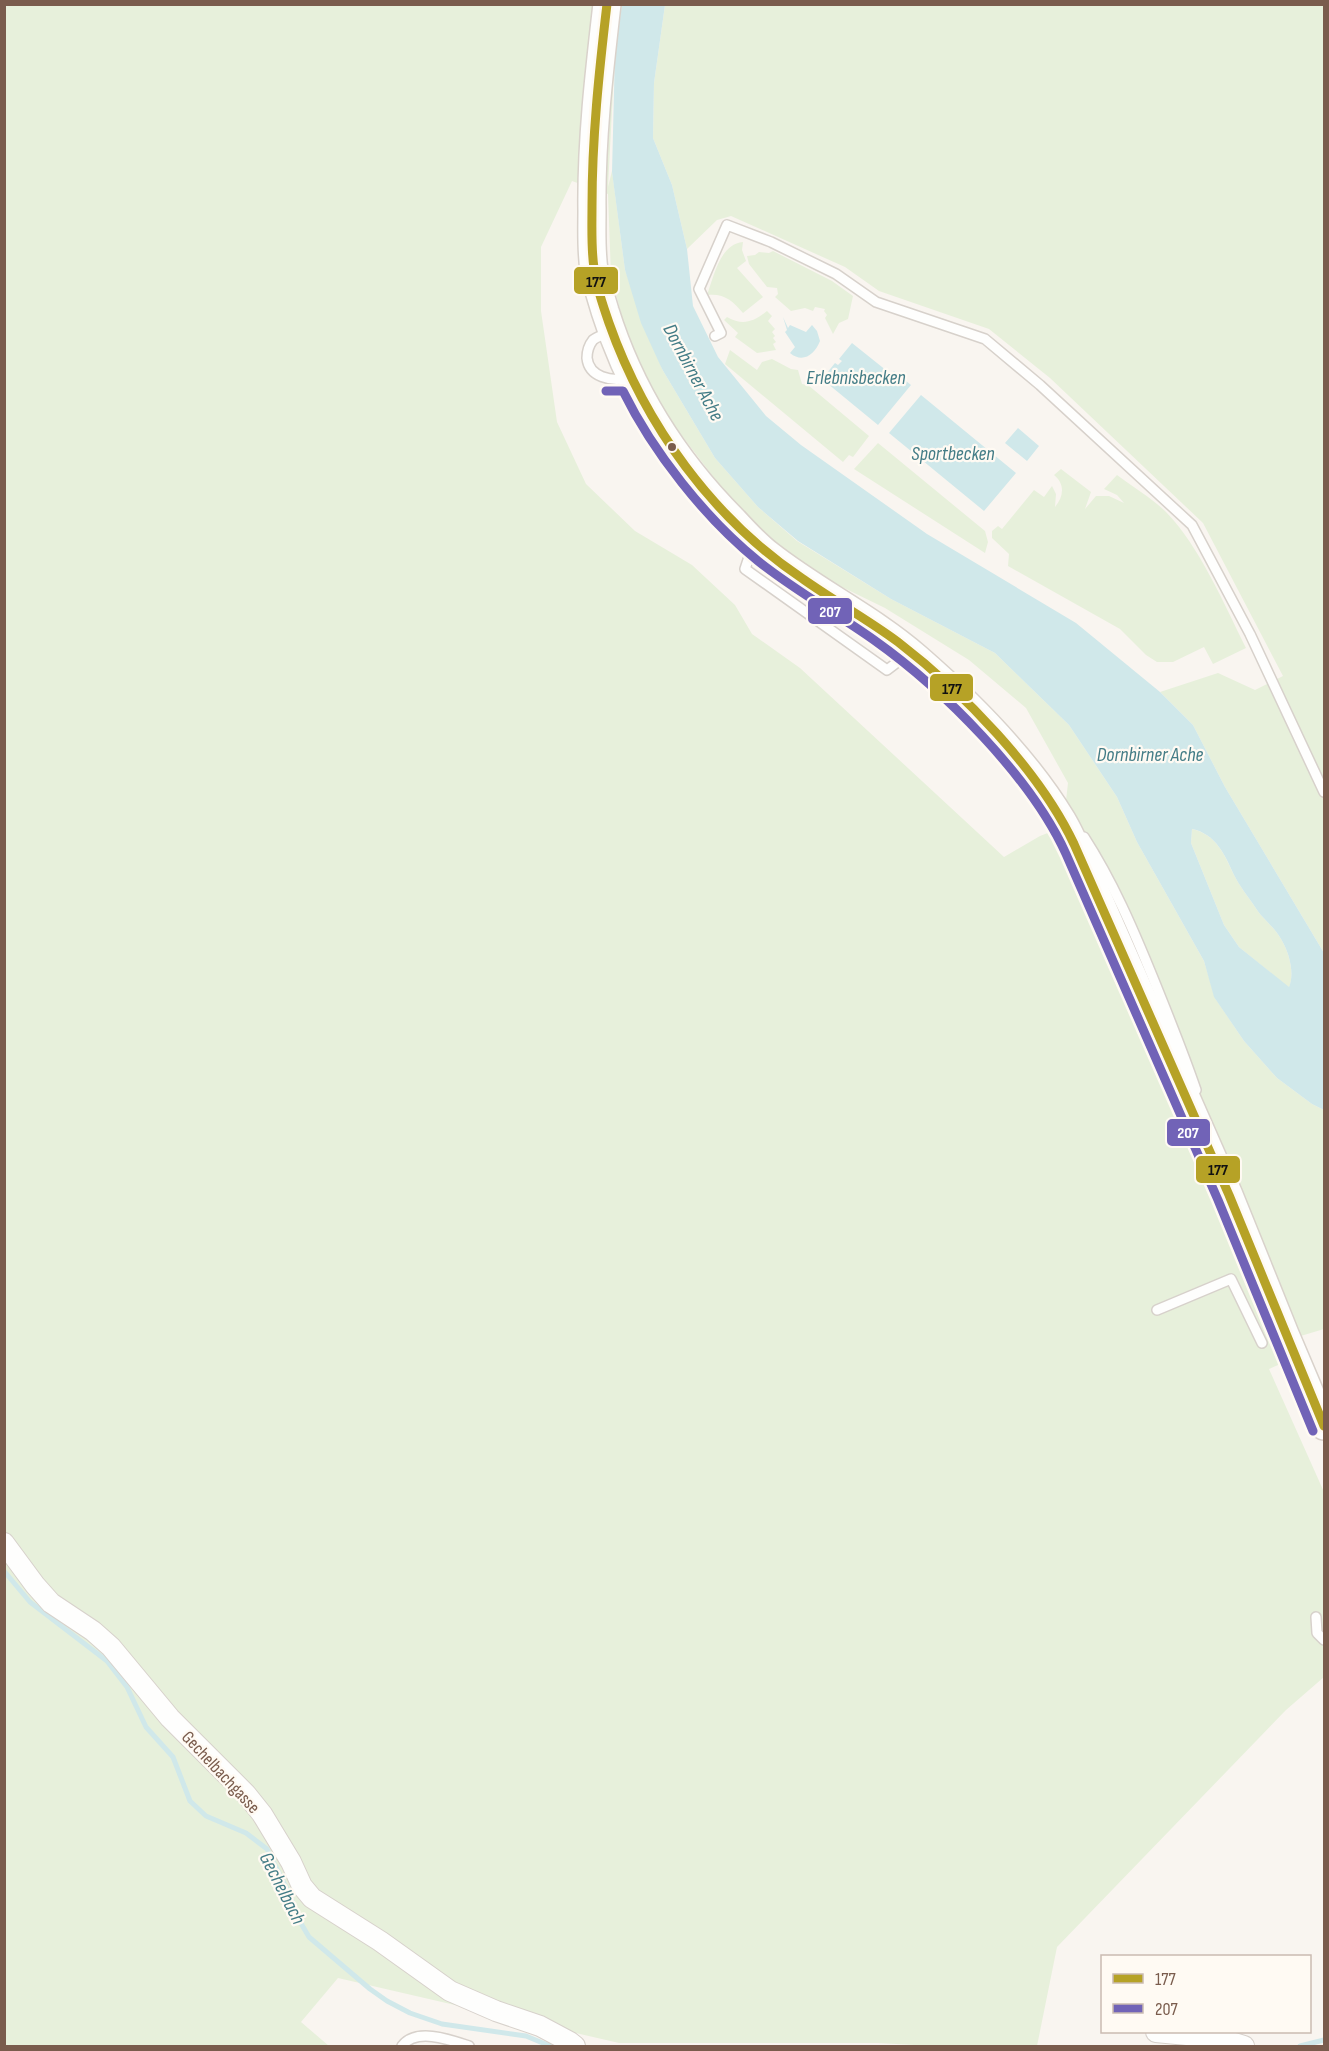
<svg xmlns="http://www.w3.org/2000/svg" width="1329" height="2051" viewBox="0 0 1329 2051" font-family="'Sofia Sans Condensed',sans-serif">
	<style>
		.green { fill: #e7f0db; fill-rule: evenodd }
		.water { fill: #d0e8ea; fill-rule: evenodd }
		.lines { fill: none; stroke-linecap: round; stroke-linejoin: round }
		.stream { stroke: #d0e8ea; stroke-width: 5 }
		.lane-casing { stroke: #d7d1cb; stroke-width: 12 }
		.street-casing { stroke: #d7d1cb; stroke-width: 22 }
		.secondary-casing { stroke: #d9d2cb; stroke-width: 30 }
		.lane { stroke: #fefefd; stroke-width: 9 }
		.street { stroke: #fefefd; stroke-width: 20 }
		.secondary { stroke: #fefefd; stroke-width: 27 }
		.bus-1-casing { stroke: #fffaf3; stroke-width: 14 }
		.bus-2-casing { stroke: #fffaf3; stroke-width: 14 }
		.bus-1 { stroke: #b6a226; stroke-width: 9 }
		.bus-2 { stroke: #7163b7; stroke-width: 9 }
		.bus-dot { fill: #7a5c4d; stroke: #fffaf3; stroke-width: 2 }
		.labels { text-anchor: middle; stroke-width: 4.5; stroke-linejoin: round; paint-order: stroke }
		.street-label { font-size: 18px; fill: #7a5c4d; stroke: #fffaf3 }
		.water-label { font-size: 20px; font-style: italic; fill: #437c86; stroke: #fffaf3 }
		.line-badge { stroke: #fffaf3; stroke-width: 2 }
		.badge-label { font-size: 16px; text-anchor: middle; font-weight: bold; fill: #fff }
		.pale-badge-label { font-size: 16px; text-anchor: middle; font-weight: bold; fill: #111 }
	</style>
	<rect width="100%" height="100%" fill="#f9f5f0"/>
	<path class="green" d="M 5,5 L 622,5 L 615,52 L 608,187 L 612,171 L 625,270 L 662,369 L 715,458 L 758,507 L 797,541 L 891,599 L 995,653 L 1069,725 L 1117,797 L 1137,842 L 1204,961 L 1215,998 L 1244,1041 L 1277,1078 L 1312,1104 L 1324,1110 L 1324,1329 L 1284,1341 L 1292,1359 L 1269,1369 L 1324,1492 L 1324,1677 L 1286,1710 L 1057,1947 L 1037,2046 L 932,2046 L 878,2043 L 619,2043 L 338,1978 L 301,2022 L 329,2046 L 5,2046 ZM 572,181 L 608,194 L 611,276 L 631,350 L 663,411 L 747,521 L 807,570 L 885,608 L 969,660 L 1026,708 L 1068,783 L 1063,827 L 1040,836 L 1004,857 L 800,668 L 752,634 L 735,605 L 692,565 L 635,531 L 586,484 L 557,422 L 541,311 L 541,247 Z
		M 665,5 L 1324,5 L 1324,953 L 1225,787 L 1193,725 L 1160,692 L 1218,673 L 1255,690 L 1283,676 L 1203,523 L 1050,378 L 989,329 L 879,291 L 845,267 L 731,216 L 717,220 L 687,249 L 672,185 L 653,138 L 654,83 Z
		M 743,242 L 742,250 L 746,261 L 737,268 L 763,297 L 743,313 C 733,301 724,293 707,295 C 714,276 720,244 743,242 Z
		M 773,251 L 832,281 L 853,296 L 848,319 L 839,323 L 833,334 L 825,318 L 827,315 L 824,311 L 825,309 L 815,307 L 813,311 L 805,308 L 791,311 L 775,297 L 778,294 L 777,288 L 767,287 L 749,264 L 747,256 L 755,255 L 759,252 L 769,253 Z
		M 767,311 L 772,316 L 768,321 L 775,329 L 772,332 L 775,336 L 773,338 L 776,342 L 773,344 L 776,350 L 757,353 L 735,337 L 738,333 L 724,320 L 727,317 C 743,326 753,322 767,311 Z
		M 730,350 L 757,370 L 762,362 L 772,359 L 791,369 L 798,370 L 802,384 L 808,385 L 869,436 L 853,457 L 849,455 L 843,462 L 725,364 Z
		M 878,443 L 985,531 L 988,542 L 985,553 L 854,469 Z
		M 1061,469 L 1091,492 L 1085,509 L 1096,496 L 1109,496 L 1124,503 L 1117,495 L 1104,489 L 1117,475 C 1133,487 1152,498 1166,512 C 1200,547 1224,604 1246,648 L 1213,664 L 1204,647 L 1173,662 L 1157,662 L 1146,655 L 1120,629 L 1008,566 L 1009,554 L 992,538 L 992,531 L 998,526 L 1002,529 L 1034,490 L 1044,497 L 1052,486 L 1056,494 L 1055,507 C 1064,496 1065,484 1054,475 Z
		M 1192,829 C 1217,835 1224,854 1234,875 C 1240,887 1250,899 1257,910 C 1264,920 1275,928 1281,939 C 1289,952 1295,973 1289,988 L 1239,947 L 1224,925 L 1191,843 Z"/>
	<path class="water" d="M 622,5 L 665,5 L 654,83 L 653,138 L 672,185 L 687,249 L 693,306 L 718,357 L 766,416 L 801,445 L 927,534 L 1076,623 L 1160,692 L 1193,725 L 1225,787 L 1324,953 L 1324,1110 L 1312,1104 L 1277,1078 L 1244,1041 L 1214,997 L 1204,961 L 1137,842 L 1117,797 L 1069,725 L 995,653 L 891,599 L 798,541 L 758,507 L 715,458 L 662,369 L 641,323 L 625,270 L 612,172 L 615,52 ZM 1192,829 C 1216,834 1225,855 1234,875 C 1240,887 1250,899 1257,910 C 1264,920 1275,928 1281,939 C 1289,952 1295,973 1289,987 L 1239,947 L 1224,925 L 1191,843 Z
		M 783,317 L 788,328 L 790,325 L 806,332 L 812,325 L 817,331 L 820,341 C 815,354 803,364 790,353 L 795,347 L 785,332 L 787,330 Z
		M 852,343 L 887,371 L 878,382 L 882,386 L 894,371 L 911,385 L 878,425 L 822,379 L 835,363 L 838,365 L 842,361 L 839,359 Z
		M 921,395 L 1016,473 L 984,511 L 889,433 Z
		M 1018,428 L 1039,446 L 1027,461 L 1005,443 Z"/>
	<g class="lines">
		<path class="stream" d="M 4,1571 L 30,1602 L 107,1661 L 127,1687 L 146,1727 L 173,1757 L 190,1801 L 206,1816 L 246,1833 L 267,1849 L 289,1893 L 299,1920 L 309,1937 L 370,1989 L 387,2001 L 410,2013 L 442,2024 L 526,2036 L 550,2046
			M 1300,2046 L 1324,2040"/>
		<defs>
			<path id="lane" d="M 611,332 C 605,334 598,336 593,340 C 589,345 587,351 587,358 C 589,377 611,382 628,378
				M 715,336 L 721,333 L 699,289 L 727,225 L 771,242 L 836,274 L 876,302 L 985,339 L 1040,385 L 1192,525 L 1250,634 L 1324,792
				M 753,545 L 745,569 L 887,670 L 908,654
				M 1084,837 C 1113,882 1133,929 1153,978 C 1168,1015 1183,1052 1196,1090
				M 1157,1310 L 1231,1279 L 1262,1343
				M 1316,1617 L 1317,1633 L 1324,1640
				M 402,2046 C 416,2027 451,2040 469,2046"/>
			<path id="street" d="M 4,1543 L 35,1585 L 51,1603 L 93,1631 L 111,1647 L 170,1718 L 246,1794 L 262,1814 L 291,1862 L 302,1886 L 312,1898 L 380,1941 L 450,1991 L 496,2011 L 540,2026 L 570,2042 L 575,2046
				M 1156,2032 L 1218,2038 L 1244,2046"/>
			<path id="secondary" d="M 607,4 C 599,73 591,142 592,211 C 592,231 591,250 594,270 C 596,283 601,297 605,311 C 630,391 675,462 734,521 C 745,533 756,545 769,555 C 816,592 871,618 917,658 C 971,705 1025,759 1062,820 C 1071,835 1078,852 1085,868 L 1229,1195 L 1285,1334 L 1324,1426"/>
		</defs>
		<use href="#lane" class="lane-casing"/>
		<use href="#street" class="street-casing"/>
		<use href="#secondary" class="secondary-casing"/>
		<use href="#lane" class="lane"/>
		<use href="#street" class="street"/>
		<use href="#secondary" class="secondary"/>
		<defs>
			<path id="bus-1" d="M 607,4 C 599,72 592,138 592,206 C 592,227 591,248 594,268 C 596,287 603,305 609,323 C 645,425 713,519 803,579 C 834,601 867,619 898,642 C 963,692 1039,770 1074,844 L 1229,1195 L 1324,1426"/>
			<path id="bus-2" d="M 606,391 L 623,391 C 653,452 705,518 758,561 C 794,590 836,613 874,640 C 943,689 1031,777 1066,854 L 1218,1200 L 1313,1431"/>
		</defs>
		<use href="#bus-1" class="bus-1-casing"/>
		<use href="#bus-2" class="bus-2-casing"/>
		<use href="#bus-1" class="bus-1"/>
		<use href="#bus-2" class="bus-2"/>
	</g>
	<circle class="bus-dot" cx="672" cy="447" r="5"/>
	<g class="labels">
		<g class="street-label">
			<text transform="translate(221 1772) rotate(47)" y="6">Gechelbachgasse</text>
		</g>
		<g class="water-label">
			<text transform="translate(694 372) rotate(62)" y="7">Dornbirner Ache</text>
			<text x="856" y="384">Erlebnisbecken</text>
			<text x="953" y="460">Sportbecken</text>
			<text x="1150" y="761">Dornbirner Ache</text>
			<text transform="translate(283 1888) rotate(63)" y="7">Gechelbach</text>
		</g>
	</g>
	<g class="line-badge">
		<rect x="573" y="266" width="46" height="29" rx="6" fill="#b6a226"/>
		<rect x="807" y="597" width="46" height="28" rx="6" fill="#7163b7"/>
		<rect x="929" y="673" width="45" height="29" rx="6" fill="#b6a226"/>
		<rect x="1166" y="1118" width="45" height="29" rx="6" fill="#7163b7"/>
		<rect x="1195" y="1155" width="46" height="29" rx="6" fill="#b6a226"/>
	</g>
	<g class="badge-label">
		<text x="830" y="617">207</text>
		<text x="1188" y="1138">207</text>
	</g>
	<g class="pale-badge-label">
		<text x="596" y="287">177</text>
		<text x="952" y="694">177</text>
		<text x="1218" y="1175">177</text>
	</g>
	<rect width="1329" height="2051" fill="none" stroke="#7a5c4d" stroke-width="12"/>
	<rect x="1101" y="1955" width="210" height="78" fill="#fffaf3" stroke="#cabbb1" stroke-width="1.5"/>
	<rect x="1113" y="1974" width="30" height="9" fill="#b6a226" stroke="#cabbb1" stroke-width="1.5"/>
	<text x="1155" y="1985" font-size="18" fill="#7a5c4d">177</text>
	<rect x="1113" y="2004" width="30" height="9" fill="#7163b7" stroke="#cabbb1" stroke-width="1.5"/>
	<text x="1155" y="2015" font-size="18" fill="#7a5c4d">207</text>
</svg>
